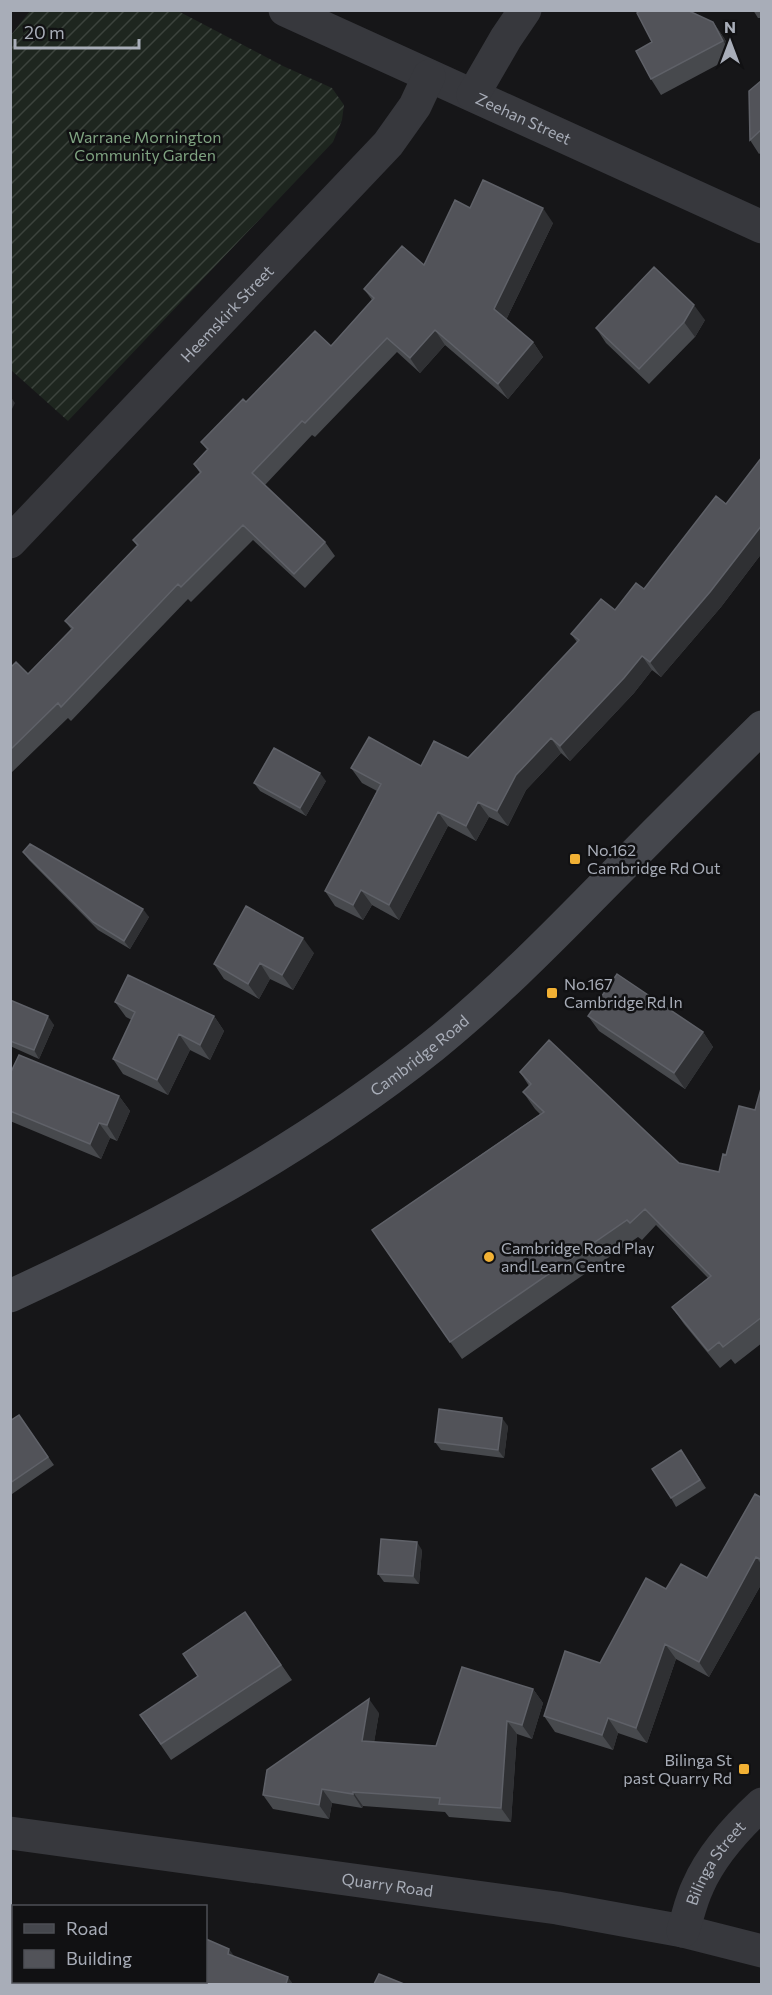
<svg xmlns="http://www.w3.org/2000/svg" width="772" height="1995" viewBox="0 0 772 1995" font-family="Commissioner,sans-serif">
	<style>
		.garden { fill: url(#garden-furrows) }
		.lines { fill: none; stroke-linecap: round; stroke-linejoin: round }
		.minor { stroke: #37383d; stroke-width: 33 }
		.secondary { stroke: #45474d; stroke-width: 33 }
		.wall { fill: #47494d }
		.shaded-wall { fill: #2f3033 }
		.building { fill: #525359; stroke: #5f6168; stroke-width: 1.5 }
		.poi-dot { fill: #f2b134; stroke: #111113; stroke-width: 2 }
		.labels { text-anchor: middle; stroke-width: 5; stroke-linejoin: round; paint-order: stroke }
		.street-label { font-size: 16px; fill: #a8adb8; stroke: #111113 }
		.park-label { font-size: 16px; fill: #7fa381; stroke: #111113 }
		.poi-label { font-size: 16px; fill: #a8adb8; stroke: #111113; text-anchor: start }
	</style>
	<defs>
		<pattern id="garden-furrows" width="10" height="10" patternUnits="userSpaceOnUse" patternTransform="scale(1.5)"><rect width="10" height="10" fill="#1e261f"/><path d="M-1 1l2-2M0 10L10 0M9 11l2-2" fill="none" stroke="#3c433d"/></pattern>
	</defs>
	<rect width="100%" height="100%" fill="#161618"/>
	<path class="garden" d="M 30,11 L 178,11 L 283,66 L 332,88 L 344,105 L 342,120 L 333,142 L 68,421 L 11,370 L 11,35 Z"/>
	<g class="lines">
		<g class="minor">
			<path id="s1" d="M 285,10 L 762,227"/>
			<path d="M 473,95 L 506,38 L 525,10"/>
			<path id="s2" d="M 10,542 L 388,144 L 415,106 L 429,76"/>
			<path id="s3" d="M 10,1833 L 557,1908 L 683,1931 L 762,1951"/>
			<path id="s4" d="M 683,1931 C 688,1916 691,1900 698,1886 C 712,1854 737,1827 762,1804"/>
		</g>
		<path class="secondary" id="s5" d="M 10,1296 C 160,1227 304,1149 433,1046 C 491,999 544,946 596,893 C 651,837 706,782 762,727"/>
	</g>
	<path class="wall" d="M 753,10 L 762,10 L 762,18 L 758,18 Z
		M 713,22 L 724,38 L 734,56 L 661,95 L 651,79 L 652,42 Z
		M 762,80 L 762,152 L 759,154 L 750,140 Z
		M 470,208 L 553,223 L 506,320 L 533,342 L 543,357 L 508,399 L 445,345 L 420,373 L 397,352 L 315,437 L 312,435 L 265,485 L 325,542 L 335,556 L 305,588 L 253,540 L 191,602 L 188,599 L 71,721 L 68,718 L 10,774 L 10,668 L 28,674 L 71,629 L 65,621 L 137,546 L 133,540 L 200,473 L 194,464 L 207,450 L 201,442 L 246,402 L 331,346 L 372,300 L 364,289 L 424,265 Z
		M 705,320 L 695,337 L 649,384 L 606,343 L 596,328 Z
		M 762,457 L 762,553 L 721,607 L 661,677 L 652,670 L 634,693 L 570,761 L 561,753 L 526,790 L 508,826 L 489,817 L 476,841 L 448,826 L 399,920 L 372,905 L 363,920 L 335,906 L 325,891 L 377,791 L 362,783 L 351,768 L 421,766 L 468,758 L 577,642 L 571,634 L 615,610 L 644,589 L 726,504 Z
		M 326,781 L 306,816 L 260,791 L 254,783 Z
		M 23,852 L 149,917 L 130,949 L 98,930 L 29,860 Z
		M 314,953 L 293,990 L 270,979 L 259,999 L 224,979 L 214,964 Z
		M 10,1000 L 54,1025 L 39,1059 L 10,1046 Z
		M 115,1002 L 214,1016 L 224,1031 L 210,1060 L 190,1050 L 168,1095 L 123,1074 L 113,1059 L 132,1020 L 126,1017 Z
		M 588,1016 L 703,1032 L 713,1047 L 685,1089 L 599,1031 Z
		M 520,1072 L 679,1163 L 719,1172 L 726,1155 L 755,1110 L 762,1085 L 762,1343 L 735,1364 L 731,1359 L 720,1368 L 684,1324 L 672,1307 L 708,1278 L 656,1225 L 642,1240 L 638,1237 L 462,1359 L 372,1230 L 540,1114 L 535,1109 L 523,1092 L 529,1086 Z
		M 10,1074 L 119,1096 L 130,1111 L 117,1141 L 110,1138 L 101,1159 L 10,1121 Z
		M 19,1415 L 54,1465 L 12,1494 L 10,1492 L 10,1421 Z
		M 508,1426 L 504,1458 L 441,1450 L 435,1442 Z
		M 681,1450 L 706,1488 L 676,1507 L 671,1498 Z
		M 762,1498 L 762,1583 L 709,1677 L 676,1659 L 647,1743 L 618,1733 L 613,1750 L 555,1732 L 544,1716 L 600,1663 L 666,1589 L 707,1578 Z
		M 422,1550 L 419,1584 L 384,1582 L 378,1574 Z
		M 245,1612 L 292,1680 L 171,1760 L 140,1715 L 198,1676 Z
		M 533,1689 L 543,1703 L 532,1739 L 517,1734 L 511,1822 L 449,1817 L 445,1812 L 363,1806 L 362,1808 L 332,1803 L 329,1819 L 273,1809 L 263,1795 L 379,1713 L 374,1742 L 436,1746 Z
		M 70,1982 L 106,1982 L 105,1984 L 95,1984 Z"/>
	<path class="shaded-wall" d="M 713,22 L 724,38 L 734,56 L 723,41 Z
		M 543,208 L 553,223 L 504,324 L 494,309 Z
		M 694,305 L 705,320 L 695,337 L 684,322 Z
		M 435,330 L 445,345 L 420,373 L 410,358 Z
		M 533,342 L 543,357 L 508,399 L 498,384 Z
		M 10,396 L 15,403 L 10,413 Z
		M 762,525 L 762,553 L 721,607 L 661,677 L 650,662 Z
		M 642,656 L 652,670 L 634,693 L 570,761 L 560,746 Z
		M 551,738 L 561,753 L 526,790 L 508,826 L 497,811 L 516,775 Z
		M 320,773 L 326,781 L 306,816 L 300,808 Z
		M 478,802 L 489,817 L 476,841 L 466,826 Z
		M 438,812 L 448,826 L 399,920 L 389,905 Z
		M 361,890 L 372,905 L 363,920 L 353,905 Z
		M 143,909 L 149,917 L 130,949 L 124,941 Z
		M 303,938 L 314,953 L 293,990 L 282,975 Z
		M 260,963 L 270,979 L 259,999 L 248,984 Z
		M 48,1016 L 54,1025 L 39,1059 L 34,1050 Z
		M 214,1016 L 224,1031 L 210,1060 L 200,1045 Z
		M 703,1032 L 713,1047 L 685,1089 L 674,1073 Z
		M 179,1034 L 190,1050 L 168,1095 L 157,1080 Z
		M 119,1096 L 130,1111 L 117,1141 L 107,1125 Z
		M 99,1123 L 110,1138 L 101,1159 L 90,1144 Z
		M 502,1418 L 508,1426 L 504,1458 L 498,1450 Z
		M 417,1542 L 422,1550 L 419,1584 L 413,1576 Z
		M 756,1557 L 762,1565 L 762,1583 L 709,1677 L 699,1662 Z
		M 665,1644 L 676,1659 L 647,1743 L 636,1728 Z
		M 533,1689 L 543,1703 L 532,1739 L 522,1725 Z
		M 369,1699 L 379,1713 L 372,1755 L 362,1741 Z
		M 608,1718 L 618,1733 L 613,1750 L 602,1735 Z
		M 507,1721 L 517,1734 L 511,1822 L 501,1808 Z
		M 322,1789 L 332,1803 L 329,1819 L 319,1805 Z
		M 353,1792 L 363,1806 L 362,1808 L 353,1794 Z
		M 229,1949 L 240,1964 L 228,1954 Z
		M 288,1977 L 293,1984 L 286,1984 Z
		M 15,1982 L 27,1982 L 27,1984 L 15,1984 Z"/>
	<path class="building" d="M 641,10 L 687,10 L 713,22 L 723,41 L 651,79 L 636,51 L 652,42 L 637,13 Z
		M 762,80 L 762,129 L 750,140 L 749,91 Z
		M 483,180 L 543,208 L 494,309 L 533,342 L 498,384 L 435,330 L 410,358 L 387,338 L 305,423 L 302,421 L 252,473 L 325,542 L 294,574 L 243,525 L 181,587 L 178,584 L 61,707 L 58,703 L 10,750 L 10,668 L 16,662 L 28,674 L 73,628 L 65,621 L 138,545 L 133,540 L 201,472 L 194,464 L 208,449 L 201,442 L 243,399 L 246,402 L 315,331 L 331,346 L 374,298 L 364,289 L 402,246 L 424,265 L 455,200 L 470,208 Z
		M 654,267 L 694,305 L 684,322 L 639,369 L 596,328 Z
		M 762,457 L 762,525 L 710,592 L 650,662 L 642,656 L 624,678 L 560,746 L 551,738 L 516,775 L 497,811 L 478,802 L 466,826 L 438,812 L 389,905 L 361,890 L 353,905 L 325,891 L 381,784 L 351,768 L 369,737 L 421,766 L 434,741 L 468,758 L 579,640 L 571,634 L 601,599 L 615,610 L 636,583 L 644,589 L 716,496 L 726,504 Z
		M 274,748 L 320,773 L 300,808 L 254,783 Z
		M 30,844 L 143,909 L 124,941 L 93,922 L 23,852 Z
		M 246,906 L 303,938 L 282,975 L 260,963 L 248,984 L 214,964 Z
		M 617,974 L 703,1032 L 674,1073 L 588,1016 Z
		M 128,975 L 214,1016 L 200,1045 L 179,1034 L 157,1080 L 113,1059 L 135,1012 L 115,1002 Z
		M 10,1000 L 48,1016 L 34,1050 L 10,1041 Z
		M 549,1040 L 679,1163 L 719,1172 L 723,1154 L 726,1155 L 739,1106 L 755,1110 L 762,1085 L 762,1317 L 723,1347 L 719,1342 L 708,1351 L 672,1307 L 711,1276 L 645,1209 L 630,1223 L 627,1220 L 450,1342 L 372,1230 L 544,1112 L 523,1092 L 531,1084 L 520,1072 Z
		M 19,1055 L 119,1096 L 107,1125 L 99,1123 L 90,1144 L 10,1111 L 10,1074 Z
		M 439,1409 L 502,1418 L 498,1450 L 435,1442 Z
		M 19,1415 L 48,1457 L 10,1483 L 10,1421 Z
		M 681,1450 L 700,1480 L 671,1498 L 652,1469 Z
		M 755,1494 L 762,1498 L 762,1560 L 756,1557 L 699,1662 L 665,1644 L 636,1728 L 608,1718 L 602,1735 L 544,1716 L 565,1651 L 600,1663 L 646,1578 L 666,1589 L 681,1564 L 707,1578 Z
		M 381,1539 L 417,1542 L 413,1576 L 378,1574 Z
		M 245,1612 L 281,1665 L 161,1744 L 140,1715 L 198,1676 L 183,1654 Z
		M 462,1667 L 533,1689 L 522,1725 L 507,1721 L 501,1808 L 439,1804 L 440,1798 L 353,1792 L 353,1794 L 322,1789 L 319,1805 L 263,1795 L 267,1770 L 369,1699 L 362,1741 L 436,1746 Z
		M 10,1908 L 14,1909 L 14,1982 L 15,1982 L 15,1984 L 10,1984 Z
		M 206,1939 L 229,1949 L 228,1954 L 288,1977 L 286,1984 L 137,1984 L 138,1982 L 206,1982 Z
		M 379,1974 L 404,1984 L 374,1984 Z"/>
	<g class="poi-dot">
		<rect x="569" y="853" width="12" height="12" rx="3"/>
		<rect x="546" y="987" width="12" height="12" rx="3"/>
		<circle cx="489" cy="1257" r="6"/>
		<rect x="738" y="1763" width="12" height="12" rx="3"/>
	</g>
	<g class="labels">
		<g class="street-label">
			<text dy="6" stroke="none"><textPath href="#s1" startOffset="262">Zeehan Street</textPath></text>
			<text dy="6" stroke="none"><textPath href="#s2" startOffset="315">Heemskirk Street</textPath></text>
			<text dy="6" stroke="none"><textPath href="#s5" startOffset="476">Cambridge Road</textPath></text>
			<text dy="6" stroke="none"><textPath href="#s4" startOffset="76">Bilinga Street</textPath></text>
			<text dy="6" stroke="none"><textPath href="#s3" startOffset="381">Quarry Road</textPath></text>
		</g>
		<g class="park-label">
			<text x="145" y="143">Warrane Mornington<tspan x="145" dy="18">Community Garden</tspan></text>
		</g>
		<g class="poi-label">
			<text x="587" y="856">No.162<tspan x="587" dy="18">Cambridge Rd Out</tspan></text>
			<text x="564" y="990">No.167<tspan x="564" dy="18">Cambridge Rd In</tspan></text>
			<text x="501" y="1254">Cambridge Road Play<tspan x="501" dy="18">and Learn Centre</tspan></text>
			<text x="732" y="1766" text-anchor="end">Bilinga St<tspan x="732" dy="18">past Quarry Rd</tspan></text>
		</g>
	</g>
	<rect width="772" height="1995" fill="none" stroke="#a8adb8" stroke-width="24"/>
	<rect x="12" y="1905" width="195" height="78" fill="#111113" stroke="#4d4f55" stroke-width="1.5"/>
	<rect x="24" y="1924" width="30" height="9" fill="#45474d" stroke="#4d4f55" stroke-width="1.5"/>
	<text x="66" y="1935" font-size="18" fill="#a8adb8">Road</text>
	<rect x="24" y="1950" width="30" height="18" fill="#525359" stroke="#4d4f55" stroke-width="1.5"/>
	<text x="66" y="1965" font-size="18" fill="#a8adb8">Building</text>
	<g transform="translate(730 42)" stroke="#111113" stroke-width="4.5" paint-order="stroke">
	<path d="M0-4.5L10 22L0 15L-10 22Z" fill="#a8adb8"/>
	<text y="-9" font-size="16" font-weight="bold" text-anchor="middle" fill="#a8adb8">N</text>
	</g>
	<path d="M15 39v9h124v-9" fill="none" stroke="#a8adb8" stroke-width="3"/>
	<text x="24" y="39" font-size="18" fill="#a8adb8" stroke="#111113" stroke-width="4.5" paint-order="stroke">20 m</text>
</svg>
